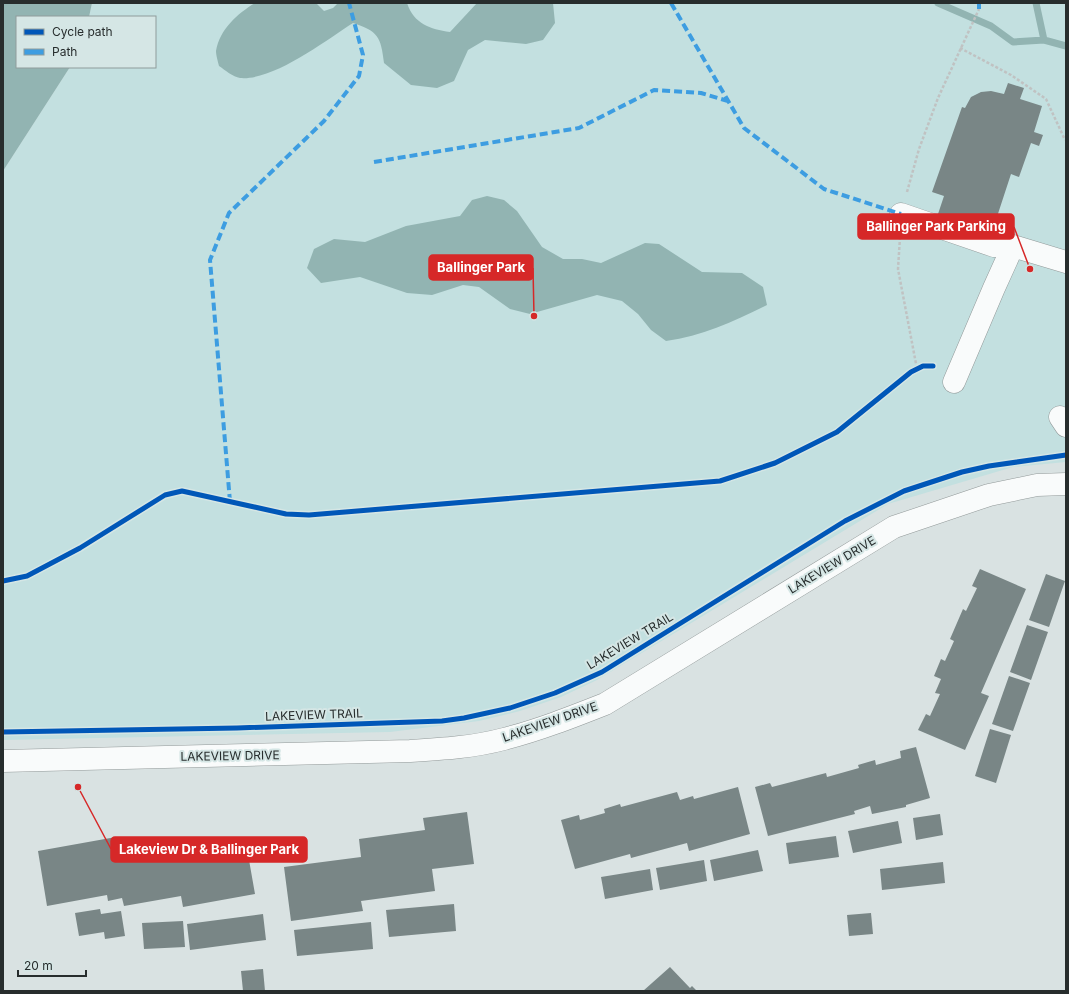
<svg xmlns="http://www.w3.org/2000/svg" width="1069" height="994" viewBox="0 0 1069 994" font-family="Inter,sans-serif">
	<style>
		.green { fill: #c3e0e0 }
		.water { fill: #92b4b2 }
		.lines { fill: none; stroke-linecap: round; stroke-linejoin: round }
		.stream { stroke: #92b4b2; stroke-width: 7 }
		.building { fill: #798686 }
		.minor-casing { stroke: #929999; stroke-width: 23 }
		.path { stroke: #c0c2c2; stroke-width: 2.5; stroke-dasharray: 3 2; stroke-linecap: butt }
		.minor { stroke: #f9fbfb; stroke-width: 22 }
		.quiet { stroke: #3d9de1; stroke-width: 4; stroke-dasharray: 8 4; stroke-linecap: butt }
		.cycleway-casing { stroke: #d5e6e5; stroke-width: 8 }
		.cycleway { stroke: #0057b8; stroke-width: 5 }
		.labels { text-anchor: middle; stroke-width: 4; stroke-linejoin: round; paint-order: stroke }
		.street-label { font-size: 12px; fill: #272d2d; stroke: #d5e6e5 }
		.leader { fill: none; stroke: #d62828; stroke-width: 1.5 }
		.callout-dot { fill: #d62828; stroke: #d5e6e5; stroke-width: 1.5 }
		.callout { fill: #d62828; stroke: #d62828; stroke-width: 1.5 }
		.callout-label { font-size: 13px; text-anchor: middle; font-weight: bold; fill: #fff }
	</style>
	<rect width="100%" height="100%" fill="#d9e2e2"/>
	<path class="green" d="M 92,3 L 1066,3 L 1066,462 L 1013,467 L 888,504 L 597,680 L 561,697 L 520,711 L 479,721 L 390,732 L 3,740 L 3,171 L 70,67 L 155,67 L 155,17 L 89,17 Z"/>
	<path class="water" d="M 3,3 L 92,3 L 89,17 L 17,17 L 17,67 L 70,67 L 3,171 Z
		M 255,3 L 316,3 L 324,11 L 333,8 L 338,3 L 407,3 C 414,24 430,29 450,32 L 477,3 L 553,3 L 555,23 L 543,40 L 526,44 L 485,40 L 468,50 L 454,81 L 437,88 L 411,85 L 384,63 C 381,37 378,31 353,23 C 325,41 273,81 240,78 C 233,77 225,70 219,66 C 218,62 216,55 216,51 C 220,29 237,14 255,3 Z
		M 487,196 L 504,200 L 517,211 L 542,247 L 563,259 L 582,259 L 601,263 L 645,243 L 659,244 L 702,272 L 742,273 L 763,287 L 767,305 C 734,321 703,336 666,341 L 651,330 L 638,314 L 622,301 L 597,295 L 530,314 L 510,309 L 479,287 L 463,285 L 432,295 L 407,293 L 360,277 L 321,283 L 307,268 L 314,249 L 334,239 L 365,242 L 406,226 L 460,216 L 472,200 Z"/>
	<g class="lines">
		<path class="stream" d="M 938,3 L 991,26 L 1013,42 L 1044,40 L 1066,46
			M 1036,3 L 1044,40"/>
	</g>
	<path class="building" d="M 1008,83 L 1024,88 L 1020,99 L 1042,106 L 1034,132 L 1043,135 L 1039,146 L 1031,143 L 1019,177 L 1011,174 L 992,232 L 938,214 L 944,196 L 932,192 L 962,107 L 965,108 L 971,97 L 981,92 L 991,91 L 1004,94 Z
		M 980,569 L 1026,589 L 981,693 L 989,696 L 965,750 L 918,730 L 926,714 L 930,716 L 940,694 L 935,693 L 941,679 L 934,676 L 941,659 L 945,661 L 954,641 L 950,639 L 963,609 L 966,611 L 977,588 L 972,586 Z
		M 1046,574 L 1065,581 L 1049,627 L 1029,620 Z
		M 1027,625 L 1048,632 L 1031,680 L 1010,672 Z
		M 1009,676 L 1030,683 L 1013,731 L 992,724 Z
		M 990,729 L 1011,735 L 996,783 L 975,776 Z
		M 916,747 L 930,798 L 906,805 L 906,807 L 872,814 L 870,806 L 854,811 L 855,814 L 768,836 L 755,787 L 770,783 L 772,787 L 826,773 L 827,777 L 859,768 L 858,765 L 875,760 L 876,765 L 901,758 L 900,751 Z
		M 738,787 L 750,834 L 689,851 L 687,843 L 631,858 L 630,854 L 575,869 L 561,820 L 579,815 L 580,820 L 605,813 L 604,809 L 620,804 L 621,807 L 677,792 L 680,800 L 693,796 L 694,799 Z
		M 467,812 L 474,864 L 432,869 L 435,891 L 361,901 L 363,911 L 291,921 L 284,867 L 361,857 L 359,839 L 425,830 L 423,818 Z
		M 940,814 L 943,835 L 916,840 L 913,818 Z
		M 898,821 L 902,843 L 853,853 L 848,831 Z
		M 836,836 L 839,857 L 789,864 L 786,843 Z
		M 116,837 L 119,854 L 179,844 L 181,855 L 246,843 L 255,894 L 183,907 L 181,896 L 124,906 L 122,898 L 108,901 L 107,895 L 47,906 L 38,851 Z
		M 758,850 L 763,871 L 714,881 L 710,860 Z
		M 704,860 L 707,881 L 660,890 L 656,868 Z
		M 943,862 L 945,883 L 882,890 L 880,869 Z
		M 650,869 L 653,890 L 605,899 L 601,877 Z
		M 454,904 L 456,931 L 389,937 L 386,910 Z
		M 100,909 L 101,914 L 121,911 L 125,936 L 105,939 L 104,932 L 79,936 L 75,913 Z
		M 871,913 L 873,934 L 849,936 L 847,915 Z
		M 263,914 L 266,940 L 190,950 L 187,924 Z
		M 183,921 L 185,947 L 144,949 L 142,923 Z
		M 371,922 L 373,949 L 297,956 L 294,930 Z
		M 670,967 L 690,988 L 692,986 L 697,991 L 643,991 Z
		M 263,969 L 265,991 L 243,991 L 241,971 Z"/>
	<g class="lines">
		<defs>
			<path id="minor" d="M 901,214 L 994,246 L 1013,246
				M 954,382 L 994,288 L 1013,246 L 1066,262
				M 1060,417 L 1066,426
				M 3,761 L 410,751 C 442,749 474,747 504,739 C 539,730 572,717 605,704 L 894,527 L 989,495 L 1037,485 L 1066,484"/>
		</defs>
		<use href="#minor" class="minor-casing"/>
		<path class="path" d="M 960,48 L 1011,75 L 1046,99 L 1065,140
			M 907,192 L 919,149 L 938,98 L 979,9
			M 900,237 L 898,269 L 917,369"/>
		<use href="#minor" class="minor"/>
		<path class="quiet" d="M 671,3 L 744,128 L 824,189 L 901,214
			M 979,3 L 979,9
			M 374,162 L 579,128 L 654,90 L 701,93 L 728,101
			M 230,502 L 210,260 L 229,213 L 324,121 L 359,76 L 363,55 L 349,3"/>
		<defs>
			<path id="cycleway" d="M 3,581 L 27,576 L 80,548 L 165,495 L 182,491 L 286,514 L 309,515 L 720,481 L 775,463 L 837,432 L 911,372 L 923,366 L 933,366
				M 3,732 L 237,728 L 442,721 L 464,718 L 510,708 L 555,693 L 602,672 L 845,521 L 904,491 L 962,472 L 989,466 L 1066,455"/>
		</defs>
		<use href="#cycleway" class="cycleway-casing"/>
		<use href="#cycleway" class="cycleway"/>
	</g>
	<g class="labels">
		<g class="street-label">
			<text transform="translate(832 565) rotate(-31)" y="4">LAKEVIEW DRIVE</text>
			<text transform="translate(630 641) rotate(-31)" y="4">LAKEVIEW TRAIL</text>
			<text transform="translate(314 715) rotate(-2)" y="4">LAKEVIEW TRAIL</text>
			<text transform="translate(550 722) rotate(-19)" y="4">LAKEVIEW DRIVE</text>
			<text transform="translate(230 756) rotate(-1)" y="4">LAKEVIEW DRIVE</text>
		</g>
	</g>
	<path class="leader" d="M1030 269L1014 227M534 316L533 268M78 787L111 849"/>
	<g class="callout-dot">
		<circle cx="1030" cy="269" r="4"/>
		<circle cx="534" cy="316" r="4"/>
		<circle cx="78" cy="787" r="4"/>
	</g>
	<g class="callout">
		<rect x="858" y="214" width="156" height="25" rx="4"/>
		<rect x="429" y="255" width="104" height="25" rx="4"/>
		<rect x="111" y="837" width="196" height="25" rx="4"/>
	</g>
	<g class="callout-label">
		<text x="936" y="231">Ballinger Park Parking</text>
		<text x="481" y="272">Ballinger Park</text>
		<text x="209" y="854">Lakeview Dr &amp; Ballinger Park</text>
	</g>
	<rect width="1069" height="994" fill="none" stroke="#272d2d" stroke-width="8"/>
	<rect x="16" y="16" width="140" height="52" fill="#d5e6e5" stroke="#8f9c9b"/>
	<rect x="24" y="29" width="20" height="6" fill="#0057b8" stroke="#8f9c9b"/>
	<text x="52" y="36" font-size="12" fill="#272d2d">Cycle path</text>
	<rect x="24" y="49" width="20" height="6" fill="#3d9de1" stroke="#8f9c9b"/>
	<text x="52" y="56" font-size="12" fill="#272d2d">Path</text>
	<path d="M18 970v6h68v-6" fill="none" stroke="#272d2d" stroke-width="2"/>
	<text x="24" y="970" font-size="12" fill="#272d2d" stroke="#d5e6e5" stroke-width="3" paint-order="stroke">20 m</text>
</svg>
